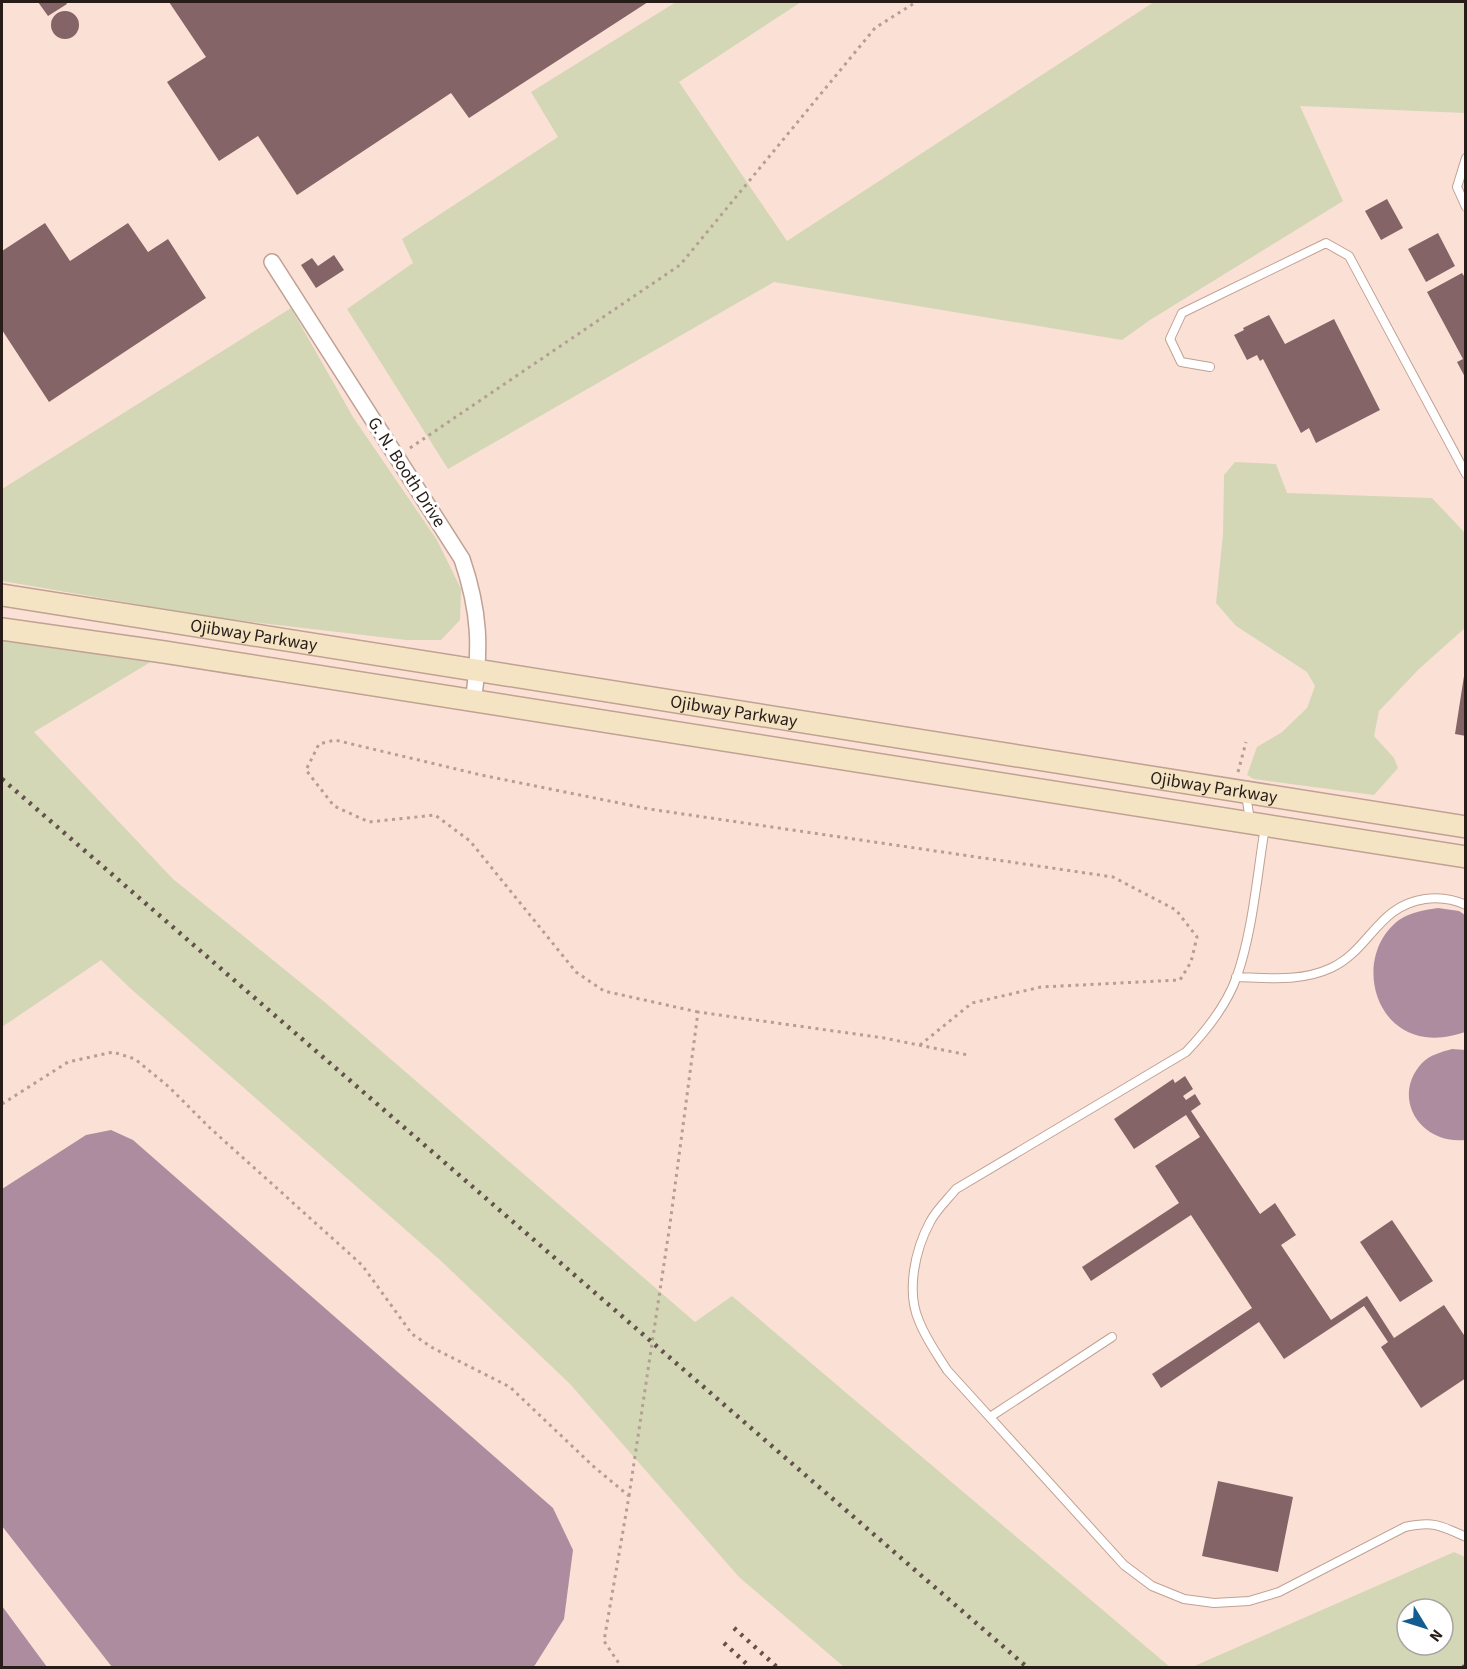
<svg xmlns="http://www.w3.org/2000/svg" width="1467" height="1669" viewBox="0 0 1467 1669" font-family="'Source Sans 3',sans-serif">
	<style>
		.green { fill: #d4d7b5; fill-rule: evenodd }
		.water { fill: #ad8ca0 }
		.building { fill: #846466 }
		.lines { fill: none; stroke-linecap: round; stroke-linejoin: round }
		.lane-casing { stroke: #c0a193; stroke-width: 10 }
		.street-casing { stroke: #c0a193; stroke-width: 18 }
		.secondary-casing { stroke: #c0a193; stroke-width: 24 }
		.path { stroke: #b39f95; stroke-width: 3; stroke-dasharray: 3 4.5; stroke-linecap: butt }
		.lane { stroke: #fff; stroke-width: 8 }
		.street { stroke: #fff; stroke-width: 15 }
		.secondary { stroke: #f5e4c4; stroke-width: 21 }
		.rail { stroke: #62524b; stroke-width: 4.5; stroke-dasharray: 3 6; stroke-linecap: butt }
		.labels { text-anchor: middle; stroke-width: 6; stroke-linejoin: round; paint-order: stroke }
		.street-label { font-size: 18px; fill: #271c17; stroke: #fff }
	</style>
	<rect width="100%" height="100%" fill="#fbe1d5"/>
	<path class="green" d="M 676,2 L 801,2 L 679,82 L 787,241 L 1154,2 L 1465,2 L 1465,113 L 1300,106 L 1343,201 L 1150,320 L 1122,340 L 774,282 L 448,469 L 347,309 L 413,263 L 402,239 L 558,137 L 531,92 Z
		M 291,308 L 353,417 L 437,540 L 461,589 L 460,620 L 441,640 L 406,640 L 218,618 L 2,581 L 2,489 Z
		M 1235,462 L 1276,464 L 1287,493 L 1432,498 L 1465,533 L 1465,628 L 1419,669 L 1379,711 L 1374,736 L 1394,758 L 1398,768 L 1374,795 L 1254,779 L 1247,775 L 1257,747 L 1282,732 L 1307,708 L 1315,686 L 1307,672 L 1236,626 L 1216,603 L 1223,534 L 1224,475 Z
		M 2,639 L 154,660 L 34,732 L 173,879 L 327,1004 L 695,1322 L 732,1296 L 1170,1667 L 844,1667 L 739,1577 L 570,1384 L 440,1260 L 130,988 L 101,960 L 2,1027 Z
		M 1454,1552 L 1465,1557 L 1465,1667 L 1192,1667 ZM 1407,1609 L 1443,1609 L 1443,1645 L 1407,1645 Z"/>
	<path class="water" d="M 1438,908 L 1459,911 L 1465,915 L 1465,1032 C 1452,1036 1440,1039 1425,1037 C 1369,1029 1356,952 1399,920 C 1411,912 1425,910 1438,908 Z
		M 1452,1049 L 1466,1050 L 1465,1140 C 1421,1145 1390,1098 1422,1063 C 1430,1055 1441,1052 1452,1049 Z
		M 111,1130 L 133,1140 L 553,1508 L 573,1550 L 564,1619 L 535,1665 L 532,1668 L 112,1667 L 2,1526 L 2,1189 L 86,1135 Z
		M 2,1606 L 47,1667 L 2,1667 Z"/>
	<path class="building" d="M 38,2 L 66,2 L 67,4 L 48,16 Z
		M 169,2 L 648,2 L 469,118 L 451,93 L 297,195 L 258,136 L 219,161 L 167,82 L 206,57 Z
		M51 25a14 14 0 1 1 28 0a14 14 0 1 1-28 0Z
		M 1387,199 L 1403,228 L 1381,240 L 1365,211 Z
		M 45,223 L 70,261 L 128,223 L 148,252 L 168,239 L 206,298 L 49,402 L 2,330 L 2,251 Z
		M 1438,233 L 1455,266 L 1426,282 L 1408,249 Z
		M 334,255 L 344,270 L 316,288 L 301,265 L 312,258 L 318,266 Z
		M 1462,273 L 1466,279 L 1466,379 L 1457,362 L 1463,359 L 1427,292 Z
		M 1269,315 L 1285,344 L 1334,319 L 1380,410 L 1316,443 L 1309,428 L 1301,433 L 1263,359 L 1260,361 L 1257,355 L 1247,360 L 1234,335 L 1244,330 L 1243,328 Z
		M 1464,676 L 1466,676 L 1466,736 L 1455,734 Z
		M 1185,1076 L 1193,1089 L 1183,1096 L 1186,1100 L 1195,1094 L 1201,1104 L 1191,1111 L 1260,1214 L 1275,1203 L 1296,1235 L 1281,1245 L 1331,1320 L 1367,1296 L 1394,1338 L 1444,1305 L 1466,1338 L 1466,1378 L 1421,1408 L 1381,1347 L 1388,1342 L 1364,1306 L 1284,1359 L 1259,1322 L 1161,1388 L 1152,1374 L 1252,1308 L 1191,1215 L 1091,1281 L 1082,1267 L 1179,1203 L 1155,1166 L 1200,1137 L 1186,1115 L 1134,1149 L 1114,1119 L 1173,1079 L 1175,1083 Z
		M 1392,1220 L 1433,1281 L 1400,1302 L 1360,1242 Z
		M 1218,1481 L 1293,1497 L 1278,1572 L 1202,1556 Z"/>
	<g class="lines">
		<defs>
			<path id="lane" d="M 1466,158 L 1457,187 L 1466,207
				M 1210,367 L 1181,362 L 1170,339 L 1182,313 L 1326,243 L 1349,256 L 1466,474
				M 1246,794 L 1250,821
				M 1265,827 C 1257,875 1253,930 1237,976 C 1227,1005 1207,1030 1186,1052 L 956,1189 C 948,1199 936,1210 930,1222 C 915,1250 906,1291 919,1321 C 926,1339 937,1354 947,1370 L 1124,1565 L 1152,1586 L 1184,1599 L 1214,1603 L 1249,1601 L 1279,1592 L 1405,1527 C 1433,1521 1440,1525 1466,1537
				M 1236,977 C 1268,978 1301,982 1331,968 C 1371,949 1377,906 1425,899 C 1439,897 1453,899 1466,905
				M 990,1417 L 1112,1337"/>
			<path id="street" d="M 272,262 L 462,559 C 480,612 481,648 473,702"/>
			<g id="secondary">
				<path id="s1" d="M 2,595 L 1466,827"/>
				<path d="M 2,629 L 164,652 L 1466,857"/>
			</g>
		</defs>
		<use href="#lane" class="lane-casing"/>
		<use href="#street" class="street-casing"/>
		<use href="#secondary" class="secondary-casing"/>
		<path class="path" d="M 410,448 L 680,265 L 875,28 L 916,2
			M 1238,772 L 1246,742
			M 698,1012 L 604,991 L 576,972 L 470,841 L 435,815 L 369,822 L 334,806 L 306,770 L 319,744 L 335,740 L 481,775 L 649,809 L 1113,877 L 1176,910 L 1197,937 L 1191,962 L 1180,980 L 1041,987 L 972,1003 L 920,1045
			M 2,1104 L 68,1062 L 113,1052 L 135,1059 L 169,1087 L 210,1128 L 362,1265 L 412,1334 L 433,1348 L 510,1387 L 593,1466 L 629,1496 L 604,1641 L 622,1668
			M 629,1496 L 670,1224 L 698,1012 L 884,1038 L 968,1055"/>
		<use href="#lane" class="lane"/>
		<use href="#street" class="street"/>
		<use href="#secondary" class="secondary"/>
		<path class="rail" d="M 2,779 L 1028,1668
			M 734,1628 L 778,1668
			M 724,1643 L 751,1668
			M 1463,1668 L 1466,1664"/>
	</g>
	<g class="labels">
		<g class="street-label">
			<text transform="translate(407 472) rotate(57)" y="6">G. N. Booth Drive</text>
			<text dy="6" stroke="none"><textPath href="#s1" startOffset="255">Ojibway Parkway</textPath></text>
			<text dy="6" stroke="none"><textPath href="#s1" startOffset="741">Ojibway Parkway</textPath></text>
			<text dy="6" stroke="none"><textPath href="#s1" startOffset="1227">Ojibway Parkway</textPath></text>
		</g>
	</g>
	<rect width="1467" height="1669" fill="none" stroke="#271c17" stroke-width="6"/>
	<g transform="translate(1425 1627) rotate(128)"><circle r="28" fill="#ffffff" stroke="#a9a4a2" stroke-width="1.5"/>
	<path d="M0-4.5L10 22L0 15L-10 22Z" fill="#145d91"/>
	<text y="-9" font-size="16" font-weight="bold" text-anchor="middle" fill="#271c17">N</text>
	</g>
</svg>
